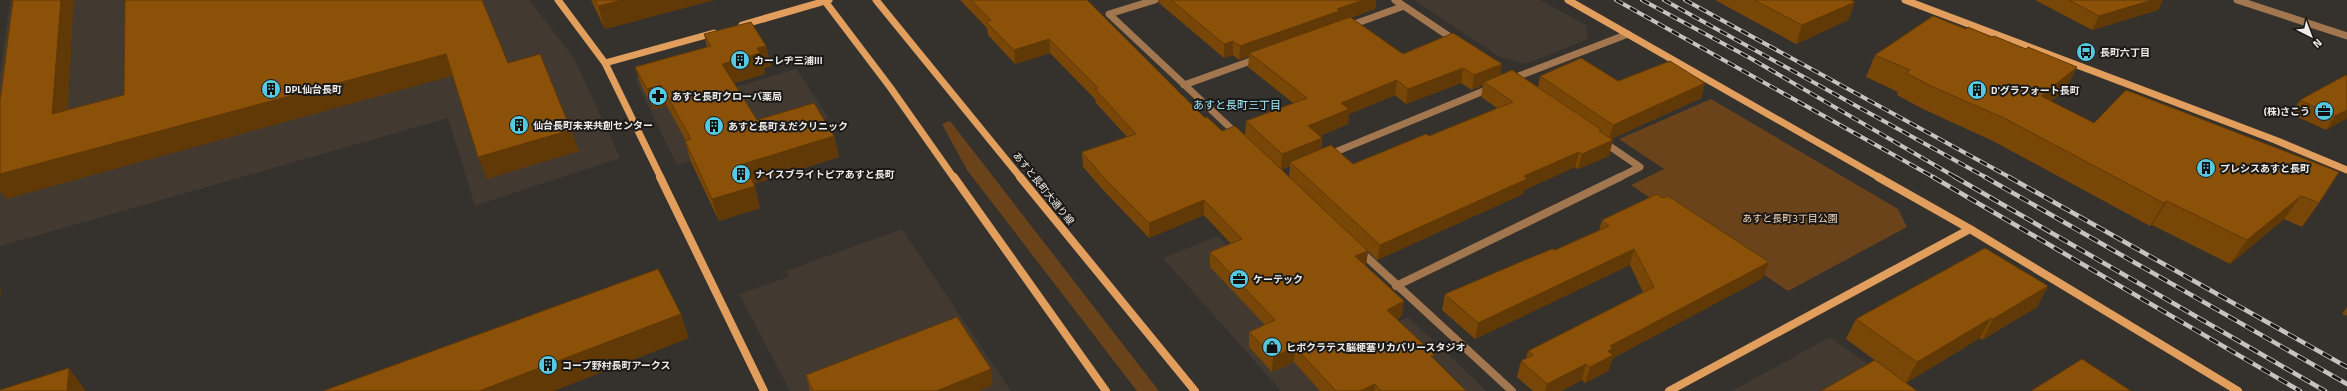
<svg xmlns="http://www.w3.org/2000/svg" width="2347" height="391" viewBox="0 0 2347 391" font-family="'Titillium Web','Noto Sans JP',sans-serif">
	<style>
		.built { fill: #423931 }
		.green { fill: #6a431b }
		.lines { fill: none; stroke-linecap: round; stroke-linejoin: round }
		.street-far1 { stroke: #a27750; stroke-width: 7 }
		.street { stroke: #a27750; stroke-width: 8 }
		.secondary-far1 { stroke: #e19e5d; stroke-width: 7 }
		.secondary { stroke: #e19e5d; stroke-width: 8 }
		.rail-far1-casing { stroke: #c6c3c0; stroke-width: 4 }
		.rail-casing { stroke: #c6c3c0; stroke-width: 4.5 }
		.rail-far1 { stroke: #1b1917; stroke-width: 2.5; stroke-dasharray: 8; stroke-linecap: butt }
		.rail { stroke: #1b1917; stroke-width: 3; stroke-dasharray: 10; stroke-linecap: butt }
		.wall { fill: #784607; fill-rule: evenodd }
		.shaded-wall { fill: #613906 }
		.building { fill: #8b5108; stroke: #613906 }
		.labels { text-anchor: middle; stroke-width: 4; stroke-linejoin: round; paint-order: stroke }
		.poi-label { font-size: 10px; font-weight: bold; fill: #eeebe8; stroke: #1b1917; text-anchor: start }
		.street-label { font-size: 10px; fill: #eeebe8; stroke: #1b1917 }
		.park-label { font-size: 10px; fill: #fad8ba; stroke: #1b1917 }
		.neighbourhood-label { font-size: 11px; fill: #9fedff; stroke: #1b1917 }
	</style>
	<rect width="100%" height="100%" fill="#35312c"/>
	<path class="built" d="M 10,0 L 529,0 L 574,58 L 620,158 L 475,206 L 448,118 L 0,246 L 0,74 Z
		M 1414,0 L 1540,0 L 1586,25 L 1588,39 L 1526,64 L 1500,57 Z
		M 646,69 L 726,90 L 796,69 L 829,118 L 677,165 L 635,79 Z
		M 902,229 L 1011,391 L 790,391 L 739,294 L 789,277 L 786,271 Z
		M 1218,236 L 1277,296 L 1314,360 L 1408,317 L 1487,391 L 1281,391 L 1163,258 Z
		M 1830,337 L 1905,391 L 1732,391 Z"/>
	<path class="green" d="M 1711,99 L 1898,209 L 1907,227 L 1788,291 L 1631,185 L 1664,169 L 1619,139 Z
		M 950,121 L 1159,391 L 1137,391 L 967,170 L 942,124 Z"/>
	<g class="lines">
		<path class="street-far1" d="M 1155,0 L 1109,14 L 1238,135
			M 1395,0 L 1456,41
			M 2237,0 L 2347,36
			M 1349,26 L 1404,6
			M 1511,79 L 1628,34
			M 1184,85 L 1259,58
			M 1602,141 L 1640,167 L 1618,178
			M 1328,155 L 1491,88"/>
		<path class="street" d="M 1359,250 L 1512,391
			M 1396,286 L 1620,177"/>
		<path class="secondary-far1" d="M 558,0 L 605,63 L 661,178
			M 824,0 L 890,87 L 954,178
			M 876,0 L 1021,178
			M 1568,0 L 1880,178
			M 1905,0 L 2275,140 L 2347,170
			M 742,25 L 829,0
			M 605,63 L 714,33"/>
		<path class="secondary" d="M 660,177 L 764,391
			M 954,177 L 1106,391
			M 1020,177 L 1195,391
			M 1878,177 L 1970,229 L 2238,391
			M 1669,391 L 1970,229"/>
		<defs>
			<path id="rail-far1" d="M 1616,0 L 1935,178
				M 1642,0 L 1750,58 L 1957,178
				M 1664,0 L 1987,178
				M 1685,0 L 2011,178"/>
			<path id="rail" d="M 1933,177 L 2300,391
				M 1955,177 L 2325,391
				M 1985,177 L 2347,384
				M 2009,177 L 2347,367"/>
		</defs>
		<use href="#rail-far1" class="rail-far1-casing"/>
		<use href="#rail" class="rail-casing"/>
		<use href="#rail-far1" class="rail-far1"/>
		<use href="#rail" class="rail"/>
	</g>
	<path class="wall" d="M 591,0 L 714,0 L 605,29 Z
		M 960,0 L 1087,0 L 1205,118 L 1222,131 L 1245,135 L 1246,121 L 1293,103 L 1248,67 L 1249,56 L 1239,60 L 1233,55 L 1224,58 L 1159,3 L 1158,0 L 1376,0 L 1375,9 L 1350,18 L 1403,54 L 1502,64 L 1500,76 L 1538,87 L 1540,76 L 1618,81 L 1705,83 L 1701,98 L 1611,139 L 1609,156 L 1578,169 L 1575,167 L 1524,190 L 1523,194 L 1377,260 L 1368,251 L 1366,266 L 1402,316 L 1397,319 L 1434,359 L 1466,391 L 1320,391 L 1294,362 L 1272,372 L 1249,347 L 1249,332 L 1265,325 L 1210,267 L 1210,252 L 1231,244 L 1204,215 L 1149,238 L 1105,192 L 1083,167 L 1082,152 L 1127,137 L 1096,103 L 1095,99 L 1050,53 L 1015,64 L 988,35 L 987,28 ZM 1461,83 L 1472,90 L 1483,85 L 1481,97 L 1497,108 L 1429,136 L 1353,164 L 1321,149 L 1322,138 L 1320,136 L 1348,124 L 1349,114 L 1395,95 L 1406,104 ZM 1290,166 L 1289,177 L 1281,169 Z
		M 1715,0 L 1851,0 L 1855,2 L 1848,20 L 1796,44 Z
		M 2035,0 L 2163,0 L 2158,10 L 2092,30 Z
		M 1966,29 L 2026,49 L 2077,67 L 2066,89 L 2051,101 L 2094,123 L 2126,90 L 2319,203 L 2302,227 L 2284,219 L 2230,264 L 2152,225 L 2150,226 L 1993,141 L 1923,109 L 1897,95 L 1898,92 L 1866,77 L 1875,55 Z
		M 704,34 L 766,46 L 771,66 L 764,68 L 765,74 L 734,83 L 757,120 L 834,136 L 839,157 L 753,184 L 760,208 L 719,221 L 691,162 L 685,141 L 686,141 L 667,106 L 654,109 L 642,87 L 635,67 L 707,47 Z
		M 2300,100 L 2347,118 L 2326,130 L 2291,114 Z
		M 1602,220 L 1763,278 L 1613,358 L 1608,371 L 1585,383 L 1582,380 L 1561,391 L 1533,391 L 1517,377 L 1521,361 L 1526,359 L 1528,351 L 1643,292 L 1630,265 L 1475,339 L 1442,310 L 1445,294 L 1555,250 L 1599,231 Z
		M 2048,286 L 2037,307 L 1982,340 L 1980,338 L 1906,383 L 1846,339 L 1856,319 Z
		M 2347,307 L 2347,316 L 2342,314 Z
		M 806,375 L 993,385 L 979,391 L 810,391 Z"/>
	<path class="shaded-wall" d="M 61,0 L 74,0 L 66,136 L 52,114 Z
		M 623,0 L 714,0 L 605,29 L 598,6 Z
		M 1363,0 L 1376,0 L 1375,9 L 1249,53 L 1249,56 L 1239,60 L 1240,46 L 1337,9 Z
		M 2152,0 L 2163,0 L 2158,10 L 2092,30 L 2099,16 Z
		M 1855,2 L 1848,20 L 1796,44 L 1802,25 Z
		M 1049,39 L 1050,53 L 1015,64 L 1014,50 Z
		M 1233,41 L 1233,55 L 1224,58 L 1224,44 Z
		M 766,46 L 771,66 L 764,68 L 765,74 L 728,84 L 722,64 L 757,48 Z
		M 446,54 L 455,75 L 6,199 L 0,191 L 0,174 Z
		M 1502,64 L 1499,79 L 1484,82 L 1483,85 L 1472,90 L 1474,75 Z
		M 2077,67 L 2066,89 L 2030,118 L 2041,96 Z
		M 1463,68 L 1461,83 L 1406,104 L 1408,89 Z
		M 1397,80 L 1395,95 L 1349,114 L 1348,124 L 1307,141 L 1308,126 L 1341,103 Z
		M 1705,83 L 1701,98 L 1609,140 L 1613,125 Z
		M 661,85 L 667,106 L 654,109 L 647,89 Z
		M 2347,110 L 2347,118 L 2326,130 L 2335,116 Z
		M 571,130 L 579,151 L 487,179 L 478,157 Z
		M 834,136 L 839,157 L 749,185 L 743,164 Z
		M 1322,138 L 1321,153 L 1290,162 L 1290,166 L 1281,170 L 1282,154 Z
		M 1613,140 L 1609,156 L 1578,169 L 1582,154 Z
		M 1579,152 L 1575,167 L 1524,190 L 1523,194 L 1377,260 L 1380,245 L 1524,176 Z
		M 755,186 L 760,208 L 719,221 L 712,199 Z
		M 2301,196 L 2284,219 L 2230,264 L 2247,240 Z
		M 1204,200 L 1204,215 L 1149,238 L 1149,223 Z
		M 2167,201 L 2152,225 L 2150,226 L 2164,203 Z
		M 1634,249 L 1630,265 L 1475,339 L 1478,323 Z
		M 1368,251 L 1366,265 L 1354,271 L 1355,256 Z
		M 1769,262 L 1763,278 L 1613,358 L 1608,371 L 1585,383 L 1590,367 L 1610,346 Z
		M 2048,286 L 2037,307 L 1982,340 L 1993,319 Z
		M 0,288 L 1,289 L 0,300 Z
		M 1404,301 L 1402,316 L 1385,324 L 1387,310 Z
		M 681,314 L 689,338 L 554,391 L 479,391 Z
		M 1991,318 L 1980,338 L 1906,383 L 1917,362 Z
		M 1295,347 L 1294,362 L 1272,372 L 1273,357 Z
		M 1586,364 L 1582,380 L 1561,391 L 1545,391 L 1547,384 Z
		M 69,368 L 86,391 L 67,391 Z
		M 991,369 L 993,385 L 979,391 L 936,391 Z
		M 1375,384 L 1374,391 L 1360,391 Z"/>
	<path class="building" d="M 13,0 L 61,0 L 52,114 L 124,95 L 125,0 L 482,0 L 508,63 L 540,54 L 571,130 L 478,157 L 446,54 L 0,174 L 0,101 Z
		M 595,0 L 623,0 L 598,6 Z
		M 971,0 L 1087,0 L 1205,118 L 1207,117 L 1222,131 L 1235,126 L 1368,251 L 1355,256 L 1404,301 L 1387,310 L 1435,355 L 1431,356 L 1466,391 L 1381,391 L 1375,384 L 1360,391 L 1336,391 L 1295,347 L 1273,357 L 1249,332 L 1275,320 L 1210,252 L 1242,239 L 1204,200 L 1149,223 L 1104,178 L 1082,152 L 1136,134 L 1095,89 L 1098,88 L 1049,39 L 1014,50 L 986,22 L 991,20 Z
		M 1171,0 L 1363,0 L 1337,9 L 1339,11 L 1240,46 L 1233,41 L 1224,44 Z
		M 1754,0 L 1851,0 L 1855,2 L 1802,25 Z
		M 2069,0 L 2152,0 L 2099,16 Z
		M 1933,16 L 1966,29 L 1968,27 L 1992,37 L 1994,36 L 2026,49 L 2028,47 L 2077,67 L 2041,96 L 2094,123 L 2126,90 L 2339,172 L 2319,203 L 2301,196 L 2247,240 L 2167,201 L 2164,203 L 2004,118 L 1933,87 L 1906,73 L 1910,70 L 1875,55 Z
		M 1350,17 L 1403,54 L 1453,33 L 1502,64 L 1474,75 L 1463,68 L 1408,89 L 1397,80 L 1341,103 L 1349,109 L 1308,126 L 1322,138 L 1282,154 L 1246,121 L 1307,98 L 1249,53 Z
		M 751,22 L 766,46 L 757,48 L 760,53 L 722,64 L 757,120 L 814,103 L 834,136 L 743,164 L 755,186 L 712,199 L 685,141 L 691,139 L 661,85 L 647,89 L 635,67 L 711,46 L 704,34 Z
		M 1581,58 L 1618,81 L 1670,61 L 1705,83 L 1613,125 L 1540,76 Z
		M 1512,70 L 1602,130 L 1599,131 L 1613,140 L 1582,154 L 1579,152 L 1524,176 L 1527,179 L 1380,245 L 1290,162 L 1331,145 L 1353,164 L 1426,134 L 1429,136 L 1513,102 L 1484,82 Z
		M 2346,75 L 2347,76 L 2347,110 L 2335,116 L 2300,100 Z
		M 1657,194 L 1663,198 L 1668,196 L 1769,262 L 1610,346 L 1613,348 L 1608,351 L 1613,355 L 1590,367 L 1586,364 L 1547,384 L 1521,361 L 1533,355 L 1528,351 L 1654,287 L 1634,249 L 1478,323 L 1445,294 L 1525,260 L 1552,249 L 1555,250 L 1609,226 L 1602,220 Z
		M 1985,248 L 2048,286 L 1993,319 L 1991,318 L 1917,362 L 1856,319 Z
		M 658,269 L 681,314 L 479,391 L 323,391 Z
		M 957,317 L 991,369 L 936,391 L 813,391 L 806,375 Z
		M 2082,359 L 2131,391 L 2031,391 Z
		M 1875,360 L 1917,391 L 1821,391 Z
		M 69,368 L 67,391 L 0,391 L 0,390 Z"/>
	<defs>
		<symbol id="bus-disc" viewBox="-11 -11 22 22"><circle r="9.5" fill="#56c9e1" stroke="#1b1917"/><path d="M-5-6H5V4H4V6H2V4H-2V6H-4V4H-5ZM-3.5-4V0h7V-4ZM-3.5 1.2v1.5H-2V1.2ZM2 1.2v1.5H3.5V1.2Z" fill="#111"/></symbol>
		<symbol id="building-disc" viewBox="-11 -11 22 22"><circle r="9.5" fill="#56c9e1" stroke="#1b1917"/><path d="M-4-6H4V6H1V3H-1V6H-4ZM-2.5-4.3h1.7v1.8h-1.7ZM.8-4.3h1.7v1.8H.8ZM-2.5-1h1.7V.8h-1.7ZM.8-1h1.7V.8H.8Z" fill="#111"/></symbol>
		<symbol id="pharmacy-disc" viewBox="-11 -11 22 22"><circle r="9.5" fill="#56c9e1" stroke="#1b1917"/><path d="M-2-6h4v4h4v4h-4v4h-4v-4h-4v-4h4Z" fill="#111"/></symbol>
		<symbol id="office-disc" viewBox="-11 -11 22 22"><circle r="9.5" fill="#56c9e1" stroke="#1b1917"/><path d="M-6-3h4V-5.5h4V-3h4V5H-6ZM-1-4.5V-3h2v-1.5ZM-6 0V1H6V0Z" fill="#111"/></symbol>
		<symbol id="shop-disc" viewBox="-11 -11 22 22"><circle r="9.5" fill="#56c9e1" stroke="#1b1917"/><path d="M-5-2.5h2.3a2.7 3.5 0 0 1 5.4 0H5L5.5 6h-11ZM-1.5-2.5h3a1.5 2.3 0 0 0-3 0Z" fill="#111"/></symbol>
	</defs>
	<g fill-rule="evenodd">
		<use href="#bus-disc" x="2075" y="41" width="22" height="22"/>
		<use href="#building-disc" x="729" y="49" width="22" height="22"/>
		<use href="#building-disc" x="260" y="78" width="22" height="22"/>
		<use href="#building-disc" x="1966" y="79" width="22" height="22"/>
		<use href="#pharmacy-disc" x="647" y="85" width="22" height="22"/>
		<use href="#office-disc" x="2313" y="100" width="22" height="22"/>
		<use href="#building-disc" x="508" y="114" width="22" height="22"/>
		<use href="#building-disc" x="703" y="115" width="22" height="22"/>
		<use href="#building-disc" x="2195" y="157" width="22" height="22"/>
		<use href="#building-disc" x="730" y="163" width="22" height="22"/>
		<use href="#office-disc" x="1228" y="268" width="22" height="22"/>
		<use href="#shop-disc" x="1261" y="336" width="22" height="22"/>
		<use href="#building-disc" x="537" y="354" width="22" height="22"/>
	</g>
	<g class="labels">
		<g class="poi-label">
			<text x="2100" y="56">長町六丁目</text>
			<text x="754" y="64">カーレヂ三浦III</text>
			<text x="285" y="93">DPL仙台長町</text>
			<text x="1991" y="94">D'グラフォート長町</text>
			<text x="672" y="100">あすと長町クローバ薬局</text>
			<text x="2310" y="115" text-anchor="end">(株)さこう</text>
			<text x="533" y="129">仙台長町未来共創センター</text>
			<text x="728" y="130">あすと長町えだクリニック</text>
			<text x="2220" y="172">プレシスあすと長町</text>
			<text x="755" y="178">ナイスブライトピアあすと長町</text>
			<text x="1253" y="283">ケーテック</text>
			<text x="1286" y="351">ヒポクラテス脳梗塞リカバリースタジオ</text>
			<text x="562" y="369">コープ野村長町アークス</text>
		</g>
		<g class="street-label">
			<text transform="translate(1044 188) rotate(51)" y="4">あすと長町大通り線</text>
		</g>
		<g class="park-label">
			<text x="1790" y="222">あすと長町3丁目公園</text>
		</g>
		<g class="neighbourhood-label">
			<text x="1237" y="109">あすと長町三丁目</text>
		</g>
	</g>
	<g transform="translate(2311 36) rotate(138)" stroke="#1b1917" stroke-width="3" paint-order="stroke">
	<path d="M0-3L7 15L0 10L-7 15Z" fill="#eeebe8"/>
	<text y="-6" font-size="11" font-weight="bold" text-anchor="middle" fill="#eeebe8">N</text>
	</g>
</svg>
